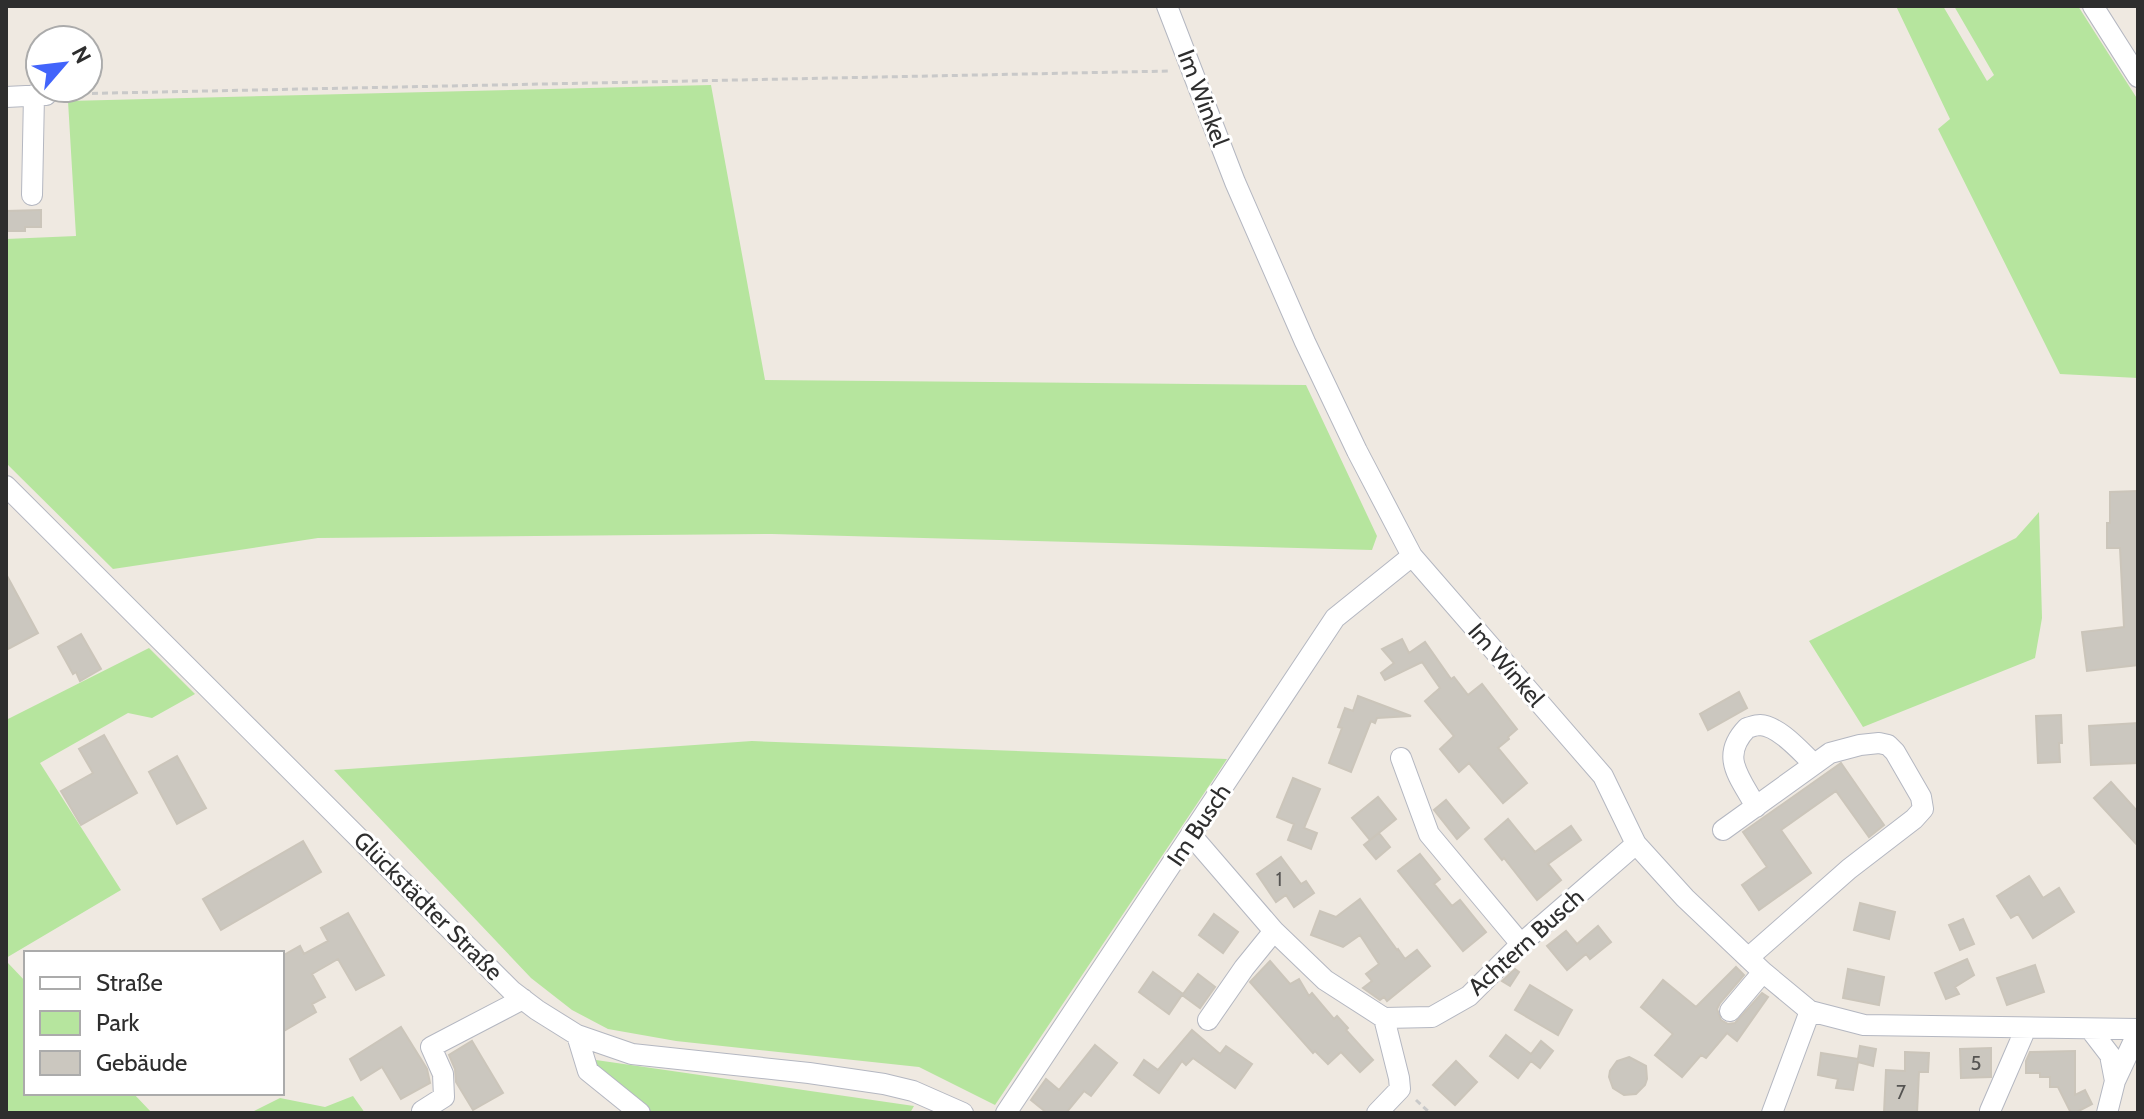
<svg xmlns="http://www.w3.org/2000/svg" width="2144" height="1119" viewBox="0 0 2144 1119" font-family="Cabin,sans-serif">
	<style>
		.green { fill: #b6e59e }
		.building { fill: #cbc7bf; stroke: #cbc5ba; stroke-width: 2 }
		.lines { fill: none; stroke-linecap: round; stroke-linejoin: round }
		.minor-casing { stroke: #b4b7c1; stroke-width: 22 }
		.path { stroke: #c9c9c9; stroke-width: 3; stroke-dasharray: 6 4; stroke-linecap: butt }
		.minor { stroke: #fff; stroke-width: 20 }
		.labels { text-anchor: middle; stroke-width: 6; stroke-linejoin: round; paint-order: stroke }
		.number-label { font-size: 20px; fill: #555452 }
		.street-label { font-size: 24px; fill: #2e2e2e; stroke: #fff }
	</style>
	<rect width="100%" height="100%" fill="#efe9e1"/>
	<path class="green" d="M 1896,6 L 1943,6 L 1987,81 L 1994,75 L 1954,6 L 2078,6 L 2138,100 L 2138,378 L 2060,374 L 1938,129 L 1950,119 Z
		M 711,85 L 765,380 L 1306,385 L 1377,536 L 1372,550 L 772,534 L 318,538 L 113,569 L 6,463 L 6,239 L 76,236 L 68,101 Z
		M 2039,512 L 2042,618 L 2035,658 L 1863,727 L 1809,641 L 2016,538 Z
		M 149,648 L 195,694 L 152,718 L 128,713 L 40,763 L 121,890 L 6,958 L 6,720 Z
		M 752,741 L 1227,759 L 995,1105 L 919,1067 L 676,1041 L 608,1029 L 572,1010 L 531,978 L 334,770 Z
		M 8,963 L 26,982 L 26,1093 L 133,1093 L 152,1113 L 6,1113 L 6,964 Z
		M 589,1059 L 914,1106 L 910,1113 L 644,1113 Z
		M 353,1096 L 365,1113 L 250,1113 L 280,1098 L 325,1107 Z"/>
	<path class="building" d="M 41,210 L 41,227 L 25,227 L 25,231 L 6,231 L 6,211 Z
		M 2138,491 L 2138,665 L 2087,671 L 2082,632 L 2124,627 L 2120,548 L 2107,548 L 2107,523 L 2110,523 L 2110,492 Z
		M 6,574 L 38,633 L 6,650 Z
		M 81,634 L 101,669 L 80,681 L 76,672 L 73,674 L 58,647 Z
		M 1402,639 L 1409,653 L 1425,642 L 1451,679 L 1454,677 L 1468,695 L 1482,684 L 1517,729 L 1508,737 L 1509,739 L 1498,748 L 1527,783 L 1503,803 L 1469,763 L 1459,772 L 1440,749 L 1454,736 L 1425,701 L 1440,688 L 1422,662 L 1385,680 L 1381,673 L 1394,663 L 1382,649 Z
		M 1739,692 L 1747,708 L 1708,730 L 1700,714 Z
		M 1358,696 L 1411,716 L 1377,718 L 1375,723 L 1371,721 L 1351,772 L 1329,763 L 1342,728 L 1338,727 L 1345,708 L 1353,711 Z
		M 2061,715 L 2062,743 L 2059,743 L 2060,762 L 2038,763 L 2036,716 Z
		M 2138,723 L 2138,763 L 2091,765 L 2089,726 Z
		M 104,735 L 137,793 L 81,825 L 61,791 L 93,773 L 79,749 Z
		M 177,756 L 206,808 L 177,824 L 149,772 Z
		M 1841,763 L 1884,825 L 1869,837 L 1836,791 L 1781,830 L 1811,873 L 1759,910 L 1742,885 L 1767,867 L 1743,832 Z
		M 1293,778 L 1320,789 L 1304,828 L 1317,833 L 1311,849 L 1288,840 L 1294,824 L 1277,817 Z
		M 2111,782 L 2138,812 L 2138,846 L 2094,798 Z
		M 1378,797 L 1396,819 L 1370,840 L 1352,818 Z
		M 1446,800 L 1469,828 L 1457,839 L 1434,810 Z
		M 1508,819 L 1535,852 L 1571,826 L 1581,840 L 1548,864 L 1561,880 L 1537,900 L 1504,858 L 1502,860 L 1485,839 Z
		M 1379,833 L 1390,847 L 1376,859 L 1364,845 Z
		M 303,841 L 321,872 L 221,930 L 203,899 Z
		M 1420,854 L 1440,879 L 1434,884 L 1452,906 L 1460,900 L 1486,932 L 1463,951 L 1398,871 Z
		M 1281,857 L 1301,884 L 1306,881 L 1314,893 L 1294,907 L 1286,895 L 1276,902 L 1257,874 Z
		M 2029,876 L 2043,898 L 2059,888 L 2074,912 L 2033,938 L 2018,914 L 2011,918 L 1997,896 Z
		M 1360,899 L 1397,950 L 1398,949 L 1405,959 L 1417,950 L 1430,966 L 1387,1001 L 1384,997 L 1380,1000 L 1363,988 L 1372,981 L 1366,974 L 1379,964 L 1360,935 L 1343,947 L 1311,935 L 1320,911 L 1336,917 Z
		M 1860,903 L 1895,912 L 1889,939 L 1854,930 Z
		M 348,913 L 384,975 L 356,990 L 338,959 L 312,974 L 325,997 L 312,1004 L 316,1012 L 282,1032 L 282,956 L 300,946 L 304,954 L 328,941 L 321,928 Z
		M 1214,914 L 1238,932 L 1223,953 L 1199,935 Z
		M 1963,919 L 1974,944 L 1960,950 L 1949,925 Z
		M 1598,926 L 1611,942 L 1590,959 L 1586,954 L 1567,970 L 1547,946 L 1566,931 L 1577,944 Z
		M 1967,959 L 1974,975 L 1955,987 L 1959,994 L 1946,999 L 1935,973 Z
		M 1270,961 L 1290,984 L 1299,979 L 1309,996 L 1312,993 L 1334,1019 L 1337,1016 L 1348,1028 L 1346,1030 L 1373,1060 L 1360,1072 L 1341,1052 L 1328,1064 L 1315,1051 L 1313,1053 L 1250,982 Z
		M 2035,965 L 2044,992 L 2007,1005 L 1997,978 Z
		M 1736,967 L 1744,975 L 1720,1003 L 1717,1009 L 1721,1020 L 1728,1024 L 1735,1023 L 1762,993 L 1768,997 L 1737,1041 L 1727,1033 L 1706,1058 L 1701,1055 L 1682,1077 L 1655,1055 L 1673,1034 L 1641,1007 L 1663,980 L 1696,1007 Z
		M 1515,969 L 1519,972 L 1510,986 L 1502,981 Z
		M 1848,969 L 1884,977 L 1879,1005 L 1843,998 Z
		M 1153,972 L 1183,994 L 1198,974 L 1215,987 L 1200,1008 L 1182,995 L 1169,1014 L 1139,992 Z
		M 1530,985 L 1572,1010 L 1558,1035 L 1515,1010 Z
		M 401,1027 L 427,1069 L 430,1083 L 401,1099 L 382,1067 L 361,1080 L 350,1059 Z
		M 1192,1030 L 1220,1054 L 1226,1046 L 1252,1064 L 1235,1088 L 1193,1058 L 1186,1065 L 1182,1061 L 1159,1093 L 1134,1075 L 1144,1060 L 1158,1070 Z
		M 1506,1035 L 1531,1054 L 1541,1041 L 1553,1051 L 1540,1068 L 1531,1061 L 1518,1078 L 1490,1056 Z
		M 472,1041 L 503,1093 L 473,1110 L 456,1082 L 455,1069 L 449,1055 Z
		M 1095,1045 L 1117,1063 L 1091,1096 L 1084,1091 L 1066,1113 L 1047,1113 L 1031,1100 L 1046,1079 L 1059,1090 Z
		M 1860,1046 L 1876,1049 L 1873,1066 L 1858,1062 L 1853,1090 L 1836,1088 L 1838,1079 L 1818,1075 L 1821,1053 L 1858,1059 Z
		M 1991,1048 L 1991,1077 L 1961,1078 L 1960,1049 Z
		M 2075,1051 L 2075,1095 L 2085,1090 L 2092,1104 L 2075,1113 L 2071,1113 L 2058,1087 L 2050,1087 L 2050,1077 L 2040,1077 L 2040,1073 L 2026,1073 L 2026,1061 L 2030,1052 Z
		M 1905,1052 L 1929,1053 L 1928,1072 L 1919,1072 L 1917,1113 L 1884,1113 L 1886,1070 L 1905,1071 Z
		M 1629,1057 L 1646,1066 L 1647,1079 L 1645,1085 L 1636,1094 L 1624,1095 L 1613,1088 L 1609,1077 L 1610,1071 L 1617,1061 Z
		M 1456,1061 L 1477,1082 L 1455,1105 L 1433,1085 Z"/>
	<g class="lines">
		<defs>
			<path id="minor" d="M 1167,6 L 1235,182 L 1305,342 L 1357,451 L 1412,556 L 1603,776 L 1636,844 L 1685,898 L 1763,972 L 1810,1011 L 1864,1025 L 2138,1029
				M 2093,6 L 2138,77
				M 6,97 L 46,95
				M 32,195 L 34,95
				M 6,486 L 512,991 L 537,1010 L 577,1035 L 632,1054 L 809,1073 L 884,1084 L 913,1091 L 963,1113
				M 1401,758 L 1429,834 L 1521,944
				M 1756,807 C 1740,777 1719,757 1747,728 C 1751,727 1756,725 1760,725 C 1779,726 1801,752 1814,764
				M 1723,830 L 1830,753 L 1860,745 L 1879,743 L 1888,745 L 1895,752 L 1921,797 L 1923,809 L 1914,819 L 1849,869 L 1748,958
				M 1192,836 L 1274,931 L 1325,980 L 1384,1018 L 1432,1017 L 1469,996 L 1523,942 L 1636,844
				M 1730,1011 L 1763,972
				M 1208,1020 L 1244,968 L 1274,931
				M 2090,1029 L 2110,1055 L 2115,1081
				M 577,1035 L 588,1071 L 640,1113
				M 422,1111 L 444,1097 L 443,1074 L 431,1047 L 523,999
				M 1990,1111 L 2026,1028
				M 1006,1113 L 1335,618 L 1412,556
				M 1377,1113 L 1400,1089 L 1399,1078 L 1384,1018
				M 1772,1113 L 1810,1011
				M 2107,1113 L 2115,1081 L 2138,1032"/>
		</defs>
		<use href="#minor" class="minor-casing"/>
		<path class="path" d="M 62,94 L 1170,71
			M 1416,1100 L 1430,1113"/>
		<use href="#minor" class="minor"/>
	</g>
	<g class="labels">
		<g class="number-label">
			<text x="1279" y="886">1</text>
			<text x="1976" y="1070">5</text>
			<text x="1901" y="1099">7</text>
		</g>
		<g class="street-label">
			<text transform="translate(1203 98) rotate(69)" y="8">Im Winkel</text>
			<text transform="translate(1506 665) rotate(49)" y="8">Im Winkel</text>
			<text transform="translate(1199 825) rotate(-56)" y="8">Im Busch</text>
			<text transform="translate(428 906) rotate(45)" y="8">Glückstädter Straße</text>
			<text transform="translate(1526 942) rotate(-42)" y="8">Achtern Busch</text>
		</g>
	</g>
	<rect width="2144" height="1119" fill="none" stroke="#2e2e2e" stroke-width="16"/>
	<rect x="24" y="951" width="260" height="144" fill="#ffffff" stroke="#ababab" stroke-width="2"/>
	<rect x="40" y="977" width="40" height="12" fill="#ffffff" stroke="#ababab" stroke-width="2"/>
	<text x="96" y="991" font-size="24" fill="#2e2e2e">Straße</text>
	<rect x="40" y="1011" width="40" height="24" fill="#b6e59e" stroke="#ababab" stroke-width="2"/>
	<text x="96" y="1031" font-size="24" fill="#2e2e2e">Park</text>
	<rect x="40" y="1051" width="40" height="24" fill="#cbc7bf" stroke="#ababab" stroke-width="2"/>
	<text x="96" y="1071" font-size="24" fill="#2e2e2e">Gebäude</text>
	<g transform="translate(64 64) rotate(62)"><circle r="38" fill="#ffffff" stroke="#ababab" stroke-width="2"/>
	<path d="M0-6L14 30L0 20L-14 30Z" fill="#4264fb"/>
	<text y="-12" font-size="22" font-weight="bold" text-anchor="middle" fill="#2e2e2e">N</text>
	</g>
</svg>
